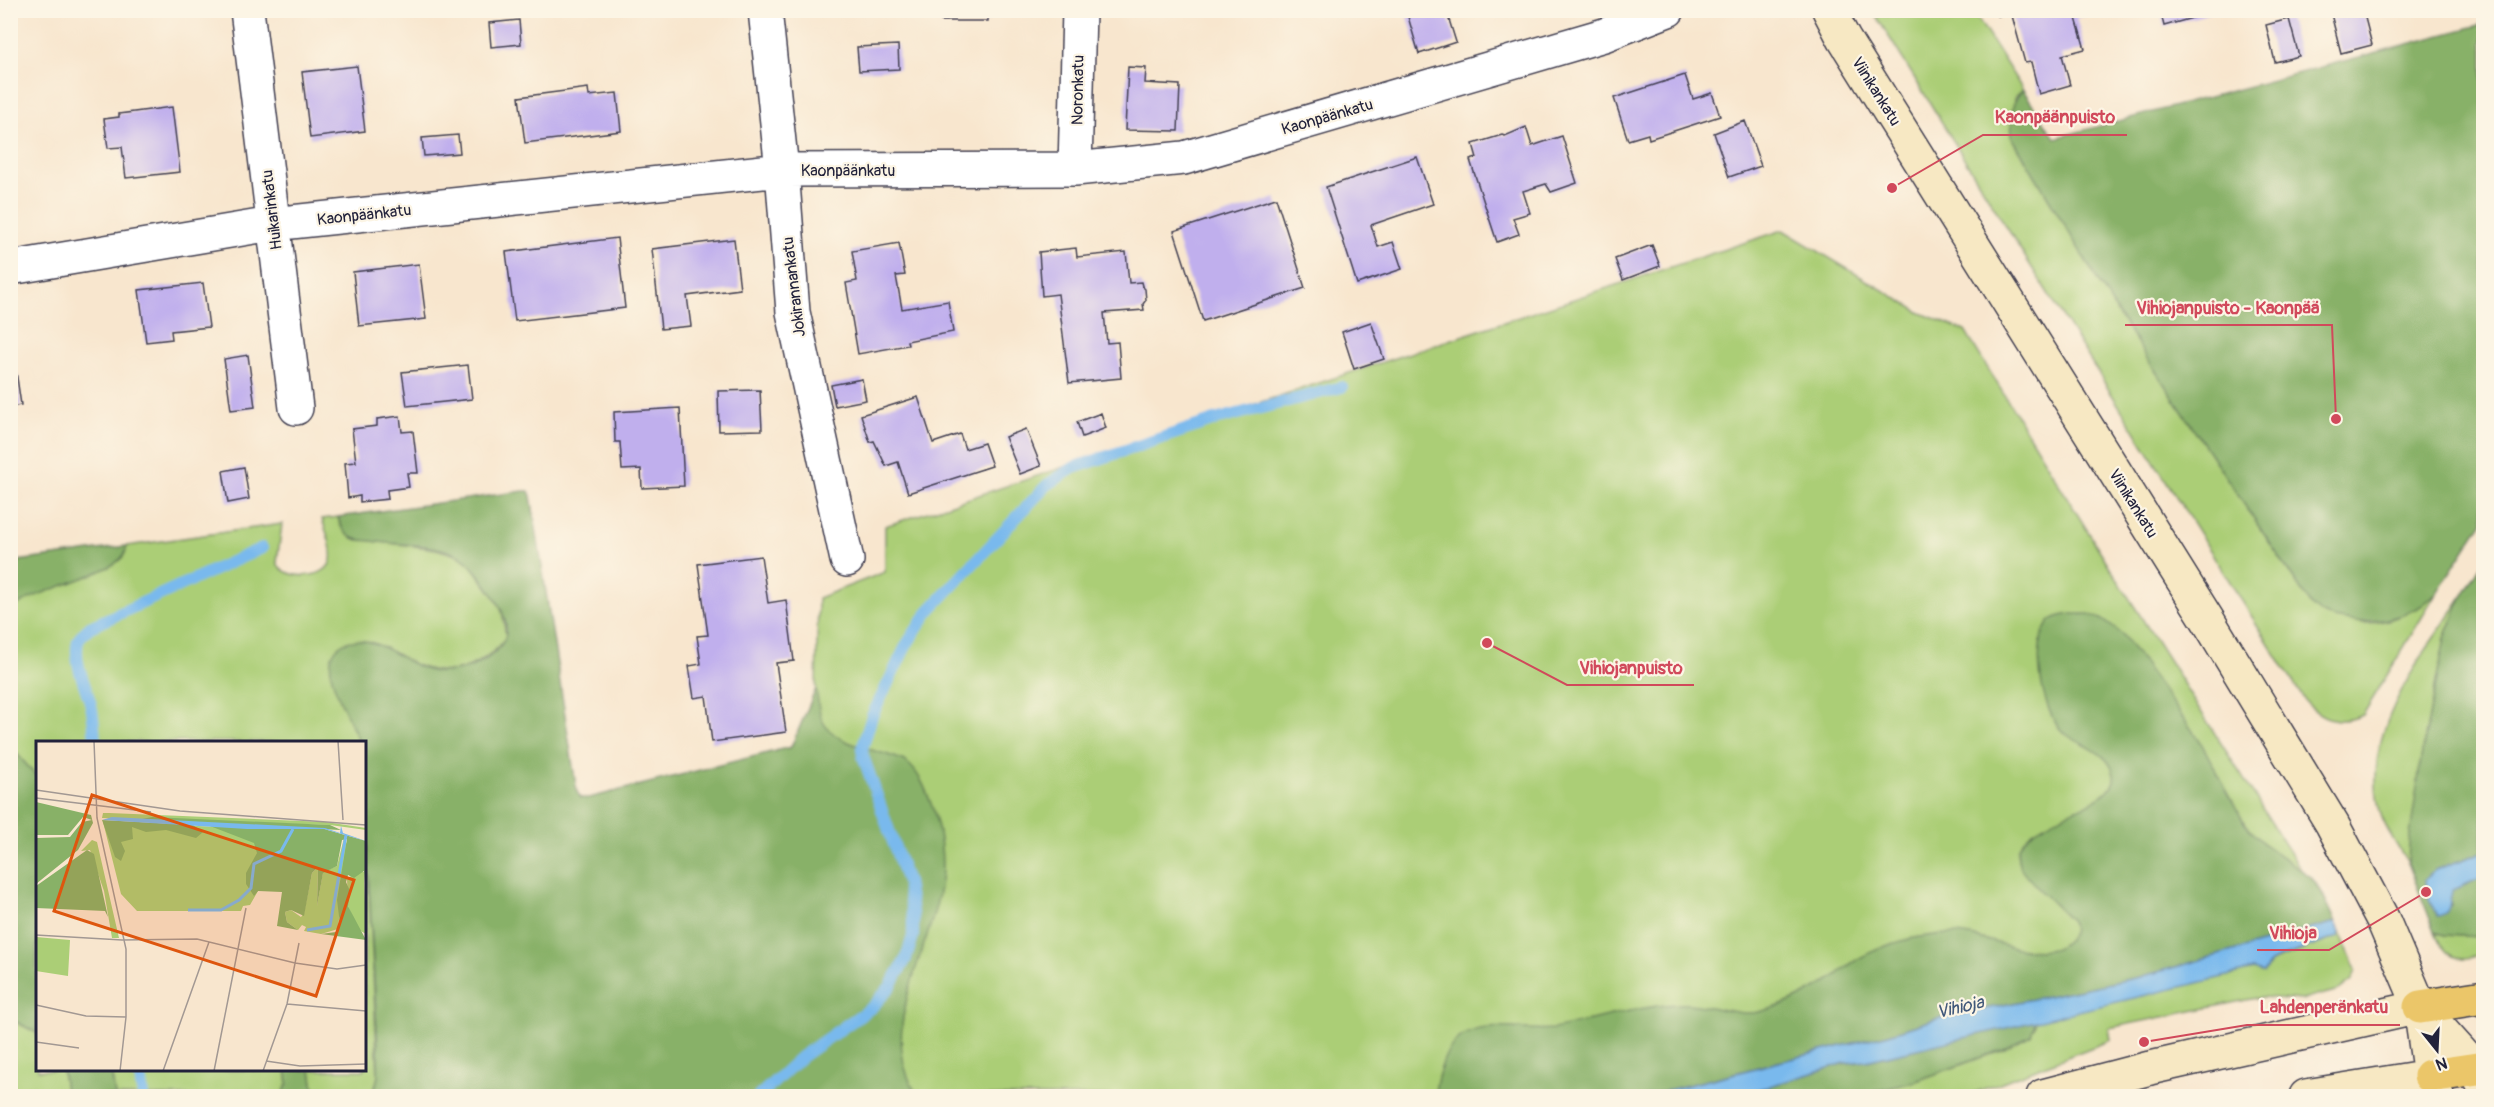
<svg xmlns="http://www.w3.org/2000/svg" width="2494" height="1107" viewBox="0 0 2494 1107" font-family="Pangolin,sans-serif">
	<style>
		.green { fill: #abce76; stroke: #667858; stroke-width: 1.5 }
		.forest { fill: #88b167; stroke: #556a51; stroke-width: 1.5 }
		.water { fill: #79b9ed; stroke: #4e6e94; stroke-width: 1.5 }
		.lines { fill: none; stroke-linecap: round; stroke-linejoin: round }
		.stream { stroke: #79b9ed; stroke-width: 12 }
		.building { fill: #c0afed }
		.street-casing { stroke: #423f51; stroke-width: 36 }
		.secondary-casing { stroke: #423f51; stroke-width: 36 }
		.primary-casing { stroke: #423f51; stroke-width: 36 }
		.street { stroke: #fff; stroke-width: 33 }
		.secondary { stroke: #f7e8c3; stroke-width: 33 }
		.primary { stroke: #ebc669; stroke-width: 33 }
		.labels { text-anchor: middle; stroke-width: 4.5; stroke-linejoin: round; paint-order: stroke }
		.street-label { font-size: 16px; fill: #22223b; stroke: #fcf5e5 }
		.water-label { font-size: 18px; font-style: italic; fill: #405779; stroke: #fcf5e5 }
		.inset-river { fill: none; stroke: #79b9ed; stroke-width: 3 }
		.inset-road { fill: none; stroke: #a29893; stroke-width: 1.5 }
		.view { fill: #de560e; fill-opacity: 0.15; stroke: #de560e; stroke-width: 3 }
		.inset-edge { fill: none; stroke: #22223b; stroke-width: 3 }
		.leader { fill: none; stroke: #d1495b; stroke-width: 2 }
		.callout-dot { fill: #d1495b; stroke: #fcf5e5; stroke-width: 2 }
		.callout-label { font-size: 18px; text-anchor: middle; font-weight: bold; fill: #d1495b; stroke: #fcf5e5; stroke-width: 4.5; stroke-linejoin: round; paint-order: stroke }
	</style>
	<rect width="100%" height="100%" fill="#fcf5e5"/>
	<filter id="ink" filterUnits="userSpaceOnUse"><feTurbulence type="fractalNoise" baseFrequency=".0167" numOctaves="2"/><feDisplacementMap in="SourceGraphic" scale="12" xChannelSelector="R" yChannelSelector="G"/><feConvolveMatrix kernelMatrix="1 2 1 2 8 2 1 2 1" color-interpolation-filters="sRGB"/></filter>
	<filter id="wash" filterUnits="userSpaceOnUse"><feTurbulence type="fractalNoise" baseFrequency=".008" numOctaves="4" result="noise"/><feDisplacementMap in="SourceGraphic" scale="24" xChannelSelector="R" yChannelSelector="G"/><feGaussianBlur stdDeviation="1.35" result="paint"/><feColorMatrix in="noise" values="0 0 0 0 0 0 0 0 0 0 0 0 0 0 0 0 0 1.4 0 .05"/><feComposite in="paint" operator="in"/></filter>
	<g filter="url(#wash)">
		<rect width="100%" height="100%" fill="#f8e6ce"/>
		<path class="green" d="M 1873,11 L 1973,11 L 2023,90 L 2015,97 L 2012,137 L 2119,316 L 2311,605 C 2326,610 2342,619 2356,622 C 2385,627 2415,611 2436,594 L 2363,715 C 2340,725 2321,720 2305,701 L 2022,252 Z
			M 1783,230 L 1921,313 L 1965,331 L 2119,582 L 2324,906 L 1628,1096 L 849,1096 L 792,746 L 816,689 L 818,598 L 885,572 L 885,526 Z
			M 338,517 L 340,525 L 353,538 L 436,549 L 459,556 L 470,564 L 494,596 L 502,611 L 506,637 C 499,648 490,655 478,662 C 438,685 409,661 373,643 L 352,726 L 359,742 L 38,742 L 37,777 L 11,747 L 10,610 C 38,586 117,578 127,546 L 282,524 L 277,562 C 282,580 327,581 331,560 C 333,547 326,532 322,519 Z
			M 2463,595 L 2445,638 L 2422,752 L 2408,863 C 2398,847 2387,832 2381,815 C 2357,734 2422,658 2463,595 Z
			M 365,814 L 378,1076 L 373,1096 L 315,1096 L 311,1070 L 364,1070 Z
			M 2340,932 L 2356,970 L 2352,980 L 2339,990 L 2302,1000 L 2261,997 L 2109,1028 L 2111,1040 L 1966,1096 L 1858,1096 L 1916,1081 L 2004,1049 L 2034,1028 L 2036,1019 L 2253,970 L 2257,969 L 2261,973 L 2264,972 L 2270,962 L 2338,937 Z
			M 2435,932 L 2444,935 L 2483,937 L 2483,956 C 2454,960 2447,960 2435,932 Z
			M 10,1019 L 37,1033 L 38,1070 L 62,1070 L 66,1096 L 11,1096 Z
			M 111,1070 L 286,1070 L 288,1083 L 282,1096 L 115,1096 Z"/>
		<path class="forest" d="M 2483,24 L 2483,521 L 2436,594 L 2421,606 L 2403,615 L 2383,620 L 2357,622 L 2333,618 L 2322,614 L 2311,605 L 2119,316 L 2012,137 C 2011,118 2009,103 2023,90 L 2055,138 Z
			M 524,491 L 529,491 L 531,496 L 577,792 L 581,798 L 589,798 L 791,747 L 816,689 C 818,699 818,711 822,720 C 832,742 864,747 885,754 C 891,756 900,758 906,762 C 920,772 927,793 933,809 C 940,830 944,859 941,881 C 932,951 873,1029 918,1096 L 373,1096 L 378,1076 L 378,1049 L 365,814 L 364,742 L 359,742 C 351,718 315,667 338,647 C 347,639 362,639 373,643 C 390,648 405,661 422,668 C 449,679 487,666 503,642 C 510,630 504,614 498,603 C 489,588 476,567 461,557 C 436,542 399,546 371,541 C 366,540 358,541 353,538 C 345,535 340,525 338,517 Z
			M 127,546 C 126,549 126,552 124,555 C 112,575 35,589 11,610 L 11,562 Z
			M 2483,561 L 2483,852 L 2435,870 L 2451,906 L 2450,896 L 2453,890 L 2483,877 L 2483,937 L 2444,935 L 2435,932 L 2408,863 L 2409,843 L 2422,752 L 2445,638 L 2463,595 Z
			M 2071,614 L 2089,614 L 2103,620 L 2122,634 L 2200,741 L 2245,824 L 2264,844 L 2311,877 L 2321,891 L 2336,922 L 2140,977 L 1936,1019 L 1889,1034 L 1645,1096 L 1435,1096 C 1435,1085 1438,1076 1442,1065 C 1459,1010 1513,1033 1554,1029 C 1592,1020 1640,1006 1678,1004 C 1705,1002 1736,1017 1759,1012 C 1786,1006 1810,993 1833,978 C 1841,972 1849,964 1858,959 C 1886,943 1918,935 1949,934 C 1983,932 2041,967 2066,941 C 2073,934 2074,930 2071,921 C 2060,909 2028,881 2021,868 C 1995,820 2121,810 2114,775 C 2109,750 2079,746 2063,732 C 2042,713 2029,644 2050,621 C 2055,616 2064,615 2071,614 Z
			M 11,747 L 37,777 L 37,1033 L 11,1019 Z
			M 2036,1019 L 2031,1035 L 2004,1049 L 1916,1081 L 1858,1096 L 1737,1096 L 1845,1063 L 1866,1061 Z
			M 62,1070 L 111,1070 L 115,1096 L 66,1096 Z
			M 286,1070 L 311,1070 L 315,1096 L 282,1096 L 288,1083 Z"/>
		<path class="water" d="M 2483,852 L 2483,877 L 2453,890 C 2447,901 2454,914 2437,916 L 2426,892 L 2425,880 L 2435,870 Z
			M 2336,922 L 2340,932 L 2338,937 L 2279,958 L 2270,962 L 2263,973 L 2253,970 L 1866,1061 L 1845,1063 L 1737,1096 L 1645,1096 L 1889,1034 L 1936,1019 L 2140,977 Z"/>
		<g class="lines">
			<path class="stream" d="M 95,742 C 94,730 94,717 91,705 C 86,686 73,662 78,641 C 80,635 85,632 90,627 L 262,548
				M 139,1070 L 143,1096
				M 759,1096 L 801,1057 L 872,1007 L 890,987 L 906,959 L 913,936 L 913,919 L 907,882 L 863,756 L 862,749 L 872,716 L 907,644 L 928,612 L 1047,485 L 1073,468 L 1215,420 L 1342,387"/>
		</g>
		<g id="blocks">
			<path class="building" d="M 941,10 L 988,10 L 988,21 L 941,21 Z
				M 1406,10 L 1446,10 L 1456,42 L 1419,54 Z
				M 1996,10 L 2103,10 L 2103,11 L 2076,18 L 2085,49 L 2062,55 L 2070,85 L 2039,94 L 2031,62 L 2025,63 L 2011,12 L 1998,16 Z
				M 2160,10 L 2217,10 L 2217,11 L 2164,26 Z
				M 2330,10 L 2363,10 L 2372,45 L 2341,53 Z
				M 2289,19 L 2299,56 L 2275,62 L 2266,25 Z
				M 519,20 L 521,44 L 491,47 L 489,23 Z
				M 898,45 L 899,69 L 859,71 L 857,47 Z
				M 357,66 L 365,131 L 310,138 L 302,72 Z
				M 1128,67 L 1146,68 L 1145,83 L 1180,85 L 1178,131 L 1125,130 Z
				M 1685,75 L 1693,99 L 1712,93 L 1720,116 L 1649,139 L 1648,134 L 1628,140 L 1614,98 Z
				M 588,88 L 589,96 L 617,93 L 621,131 L 525,143 L 519,97 Z
				M 172,107 L 180,172 L 126,178 L 122,147 L 108,148 L 104,119 L 119,117 L 119,114 Z
				M 1745,121 L 1761,166 L 1729,177 L 1714,133 Z
				M 1526,127 L 1532,146 L 1562,136 L 1577,183 L 1551,192 L 1546,184 L 1523,191 L 1530,213 L 1513,218 L 1519,234 L 1497,242 L 1470,160 L 1477,158 L 1473,144 L 1502,135 L 1505,136 Z
				M 458,135 L 460,153 L 424,156 L 422,138 Z
				M 1417,157 L 1433,204 L 1371,225 L 1378,247 L 1393,242 L 1402,269 L 1357,284 L 1326,187 Z
				M 1276,198 L 1305,288 L 1203,321 L 1174,231 Z
				M 617,238 L 625,308 L 515,321 L 506,252 Z
				M 734,239 L 740,289 L 687,296 L 691,326 L 661,329 L 652,249 Z
				M 899,243 L 905,275 L 896,276 L 902,309 L 948,301 L 953,332 L 907,341 L 908,345 L 858,354 L 846,283 L 857,281 L 852,251 Z
				M 1652,245 L 1660,266 L 1623,280 L 1615,259 Z
				M 1076,248 L 1077,257 L 1126,252 L 1129,283 L 1141,282 L 1142,286 L 1145,289 L 1146,300 L 1143,304 L 1144,310 L 1104,313 L 1107,343 L 1118,342 L 1121,378 L 1069,383 L 1058,294 L 1042,296 L 1039,252 Z
				M 419,264 L 426,319 L 359,326 L 353,272 Z
				M 203,283 L 209,327 L 171,331 L 172,339 L 146,342 L 139,290 Z
				M 1371,322 L 1384,359 L 1354,369 L 1342,332 Z
				M 13,350 L 21,405 L 10,407 L 10,351 Z
				M 248,355 L 255,407 L 231,410 L 224,359 Z
				M 468,365 L 472,399 L 407,406 L 402,372 Z
				M 862,379 L 866,400 L 835,406 L 831,385 Z
				M 760,390 L 762,430 L 719,431 L 718,391 Z
				M 918,397 L 933,443 L 960,434 L 965,449 L 984,443 L 992,466 L 908,493 L 898,462 L 886,466 L 874,441 L 870,442 L 861,415 Z
				M 680,408 L 684,486 L 642,488 L 641,469 L 622,470 L 620,442 L 615,442 L 614,412 Z
				M 1101,413 L 1106,428 L 1082,437 L 1077,422 Z
				M 400,416 L 402,432 L 413,431 L 418,473 L 407,473 L 409,487 L 387,490 L 388,499 L 360,502 L 360,496 L 348,498 L 345,463 L 356,462 L 352,429 L 377,426 L 377,419 Z
				M 1026,429 L 1041,466 L 1020,474 L 1005,437 Z
				M 244,467 L 249,499 L 228,503 L 223,471 Z
				M 761,556 L 768,603 L 786,600 L 794,661 L 776,663 L 786,732 L 712,742 L 706,696 L 694,698 L 689,666 L 701,664 L 697,636 L 708,635 L 698,564 Z"/>
		</g>
	</g>
	<g filter="url(#ink)">
		<use href="#blocks" fill-opacity="0" stroke="#423f51" stroke-width="1.5"/>
		<g class="lines">
			<defs>
				<path id="street" d="M 247,10 L 296,408
					M 765,10 L 782,170 L 793,312 L 847,560
					M 1075,169 L 1079,10
					M 10,268 L 272,224 L 782,170 L 1075,169 L 1184,158 L 1604,35 L 1668,10"/>
				<path id="secondary" d="M 1829,10 L 1844,39 L 2209,622 L 2332,824 L 2383,920 L 2420,1007 L 2430,1076 L 2437,1096
					M 2420,1007 L 2476,1069 L 2484,1087
					M 2043,1096 L 2150,1068 L 2420,1007
					M 2306,1096 L 2430,1076"/>
				<path id="primary" d="M 2420,1007 L 2484,997
					M 2430,1076 L 2484,1068"/>
			</defs>
			<use href="#street" class="street-casing"/>
			<use href="#secondary" class="secondary-casing"/>
			<use href="#primary" class="primary-casing"/>
			<use href="#street" class="street"/>
			<use href="#secondary" class="secondary"/>
			<use href="#primary" class="primary"/>
		</g>
	</g>
	<g class="labels">
		<g class="street-label">
			<text transform="translate(1077 90) rotate(-89)" y="6">Noronkatu</text>
			<text transform="translate(1877 91) rotate(58)" y="6">Viinikankatu</text>
			<text transform="translate(1327 116) rotate(-16)" y="6">Kaonpäänkatu</text>
			<text x="848" y="176">Kaonpäänkatu</text>
			<text transform="translate(271 210) rotate(-97)" y="6">Huikarinkatu</text>
			<text transform="translate(364 214) rotate(-6)" y="6">Kaonpäänkatu</text>
			<text transform="translate(793 287) rotate(-97)" y="6">Jokirannankatu</text>
			<text transform="translate(2134 503) rotate(58)" y="6">Viinikankatu</text>
		</g>
		<g class="water-label">
			<text transform="translate(1960 1007) rotate(-13)" y="6">Vihioja</text>
		</g>
	</g>
	<g transform="translate(36 741)">
		<rect width="330" height="330" fill="#f8e6ce"/>
		<path d="M 73,72 L 290,81 L 330,87 L 330,89 L 294,84 L 66,77 L 67,72 ZM 67,81 L 232,88 L 222,150 L 214,164 L 207,165 L 205,170 L 101,170 L 85,153 ZM 308,97 L 311,103 L 302,188 L 285,193 L 268,190 L 270,186 L 266,184 L 262,189 L 251,181 L 249,171 L 255,169 L 265,176 L 268,172 L 276,132 L 282,126 L 281,165 L 287,131 L 301,125 ZM 56,99 L 61,101 L 83,197 L 76,197 L 68,150 L 54,109 L 45,110 ZM 324,131 L 328,131 L 330,193 L 323,189 L 312,165 L 311,137 ZM 0,196 L 34,199 L 32,235 L 0,230 Z" fill="#abce76"/>
		<path d="M 0,61 L 55,74 L 57,82 L 42,109 L 0,143 L 0,97 L 34,96 L 46,81 L 56,79 L 47,76 L 32,94 L 0,94 ZM 116,76 L 294,84 L 305,89 L 101,79 ZM 66,79 L 157,84 L 167,91 L 160,97 L 130,89 L 110,91 L 96,86 L 97,98 L 85,101 L 89,110 L 85,120 L 79,116 ZM 174,85 L 288,88 L 330,100 L 330,155 L 328,130 L 318,137 L 312,134 L 310,141 L 314,150 L 312,165 L 330,199 L 285,193 L 300,191 L 304,183 L 301,159 L 311,98 L 306,99 L 301,125 L 287,132 L 281,165 L 282,126 L 276,132 L 268,175 L 255,169 L 249,171 L 251,181 L 262,189 L 241,185 L 246,151 L 222,150 L 218,155 L 210,143 L 210,132 L 221,112 L 218,102 ZM 51,109 L 58,113 L 72,176 L 69,170 L 0,167 L 0,145 Z" fill="#88b167"/>
		<path d="M 76,76 L 289,87 L 304,92 L 305,85 L 307,92 L 330,100 L 288,88 L 211,88 L 66,79 Z" fill="#79b9ed"/>
		<path class="inset-river" d="M 152,169 L 185,169 L 203,159 L 215,147 L 218,123 L 245,110 L 257,88M 271,189 L 294,185 L 310,94"/>
		<path class="inset-road" d="M 58,0 L 61,77 L 90,208 L 90,276 L 84,330M 302,0 L 307,79M 0,49 L 144,70 L 330,84M 0,57 L 115,71M 0,194 L 86,199 L 161,198 L 259,222 L 301,228 L 330,224M 251,263 L 330,270M 0,264 L 50,275 L 90,276M 0,301 L 43,307M 230,320 L 264,325 L 330,323M 127,330 L 173,201M 178,330 L 210,167M 227,330 L 251,263 L 263,202"/>
		<path class="view" d="M 56,54 L 318,139 L 280,255 L 18,170 Z"/>
		<rect width="330" height="330" class="inset-edge"/>
	</g>
	<path class="leader" d="M1892 188L1983 135H2127M2336 419L2332 325H2125M1487 643L1567 685H1694M2426 892L2329 950H2257M2144 1042L2247 1025H2400"/>
	<g class="callout-dot">
		<circle cx="1892" cy="188" r="6"/>
		<circle cx="2336" cy="419" r="6"/>
		<circle cx="1487" cy="643" r="6"/>
		<circle cx="2426" cy="892" r="6"/>
		<circle cx="2144" cy="1042" r="6"/>
	</g>
	<g class="callout-label">
		<text x="2055" y="123">Kaonpäänpuisto</text>
		<text x="2228" y="314">Vihiojanpuisto - Kaonpää</text>
		<text x="1631" y="674">Vihiojanpuisto</text>
		<text x="2293" y="939">Vihioja</text>
		<text x="2324" y="1013">Lahdenperänkatu</text>
	</g>
	<rect width="2494" height="1107" fill="none" stroke="#fcf5e5" stroke-width="36"/>
	<g transform="translate(2437 1050) rotate(162)" stroke="#fcf5e5" stroke-width="4.5" paint-order="stroke">
	<path d="M0-4.5L10 22L0 15L-10 22Z" fill="#22223b"/>
	<text y="-9" font-size="16" font-weight="bold" text-anchor="middle" fill="#22223b">N</text>
	</g>
</svg>
